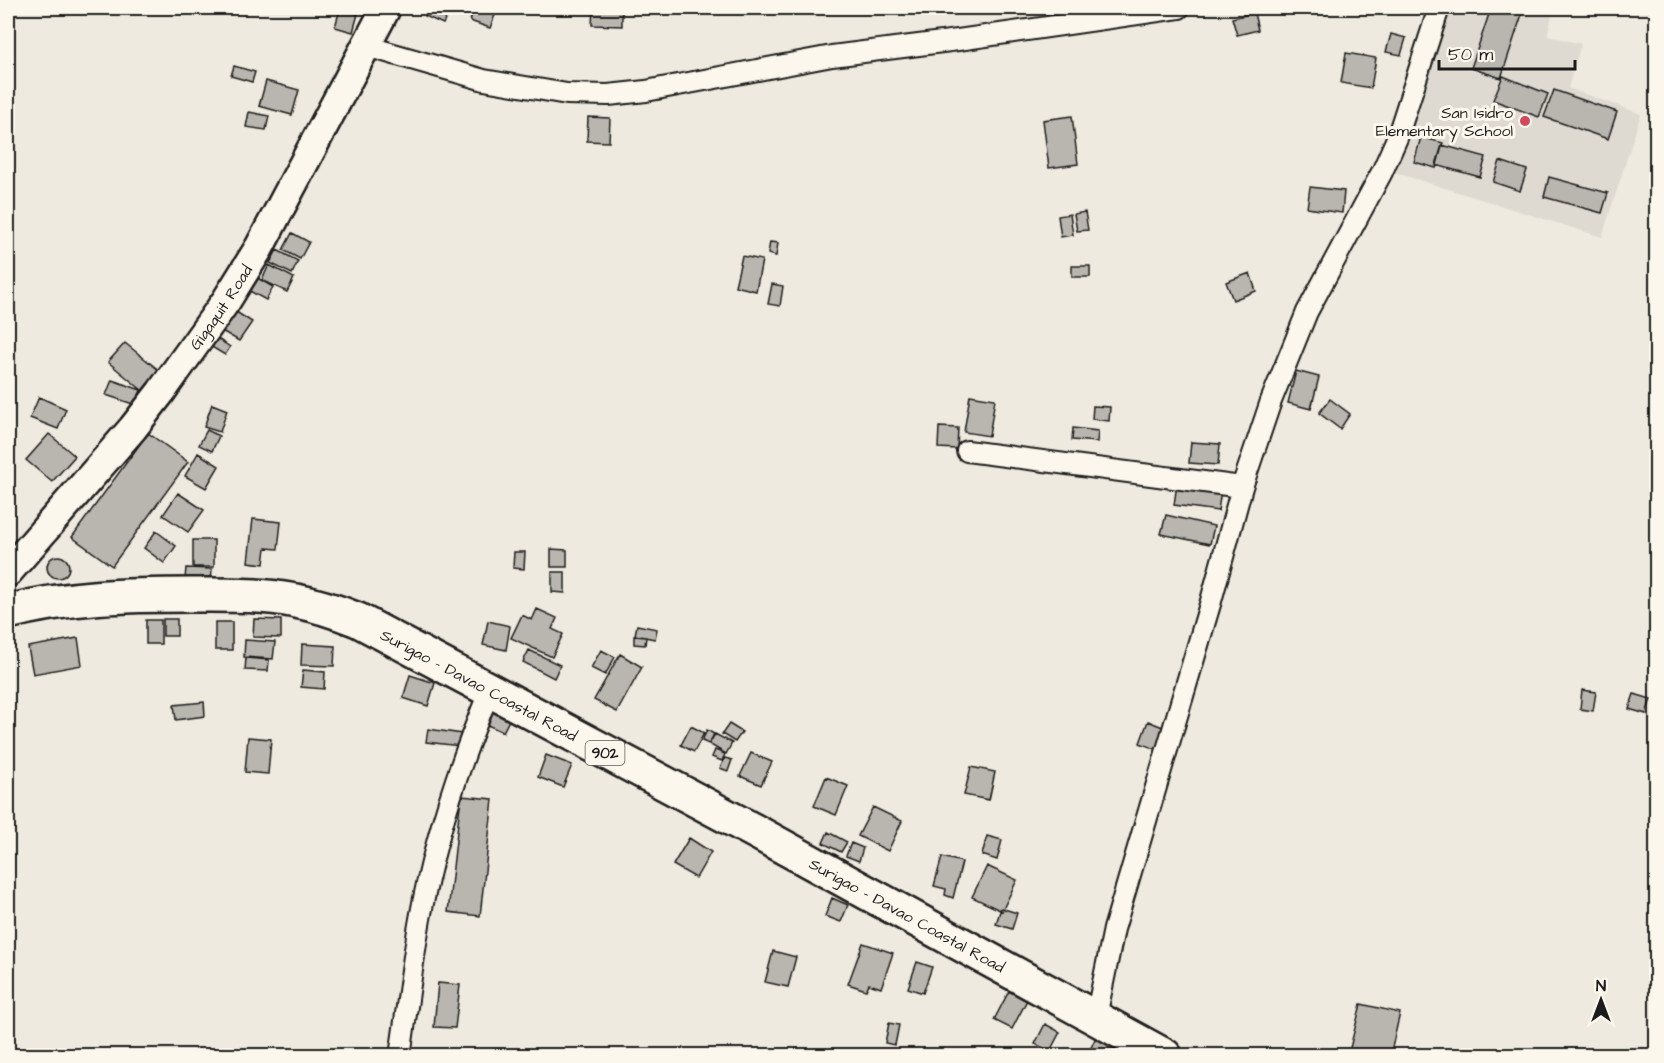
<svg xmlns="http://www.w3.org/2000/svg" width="1664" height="1063" viewBox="0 0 1664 1063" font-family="'Architects Daughter',sans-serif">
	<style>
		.built { fill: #dedad1 }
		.building { fill: #b9b6af; stroke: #1c1c1c; stroke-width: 1.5 }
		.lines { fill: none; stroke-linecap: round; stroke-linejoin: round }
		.street-casing { stroke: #1c1c1c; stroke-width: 24 }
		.secondary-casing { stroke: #1c1c1c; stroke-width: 33 }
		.highway-casing { stroke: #1c1c1c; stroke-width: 38 }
		.street { stroke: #fbf7ec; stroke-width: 20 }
		.secondary { stroke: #fbf7ec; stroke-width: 28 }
		.highway { stroke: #fbf7ec; stroke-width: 33 }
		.poi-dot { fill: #d1495b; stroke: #fbf7ec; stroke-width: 2 }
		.labels { text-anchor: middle; stroke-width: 6; stroke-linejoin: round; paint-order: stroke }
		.shield { fill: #fbf7ec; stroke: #5f5e5a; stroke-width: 1.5 }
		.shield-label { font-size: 15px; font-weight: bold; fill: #1c1c1c }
		.poi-label { font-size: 16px; fill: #1c1c1c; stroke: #fbf7ec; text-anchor: end }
		.street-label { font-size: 16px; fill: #1c1c1c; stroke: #fbf7ec }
	</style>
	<rect width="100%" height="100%" fill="#eeeadf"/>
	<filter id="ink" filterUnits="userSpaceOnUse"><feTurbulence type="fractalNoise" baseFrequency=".0167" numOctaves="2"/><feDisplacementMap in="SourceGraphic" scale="12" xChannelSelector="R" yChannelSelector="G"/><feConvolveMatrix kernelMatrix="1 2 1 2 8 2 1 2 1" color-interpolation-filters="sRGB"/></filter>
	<g filter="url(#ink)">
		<path class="built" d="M 1445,8 L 1554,8 L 1547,35 L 1581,44 L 1568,88 L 1641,114 L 1602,237 L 1393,172 Z"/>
		<path class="building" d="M 429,8 L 451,8 L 443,24 L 425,16 Z
			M 474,8 L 495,15 L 490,28 L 470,21 Z
			M 593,8 L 622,8 L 622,26 L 592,25 Z
			M 1491,8 L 1524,8 L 1501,78 L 1471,68 Z
			M 340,9 L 358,14 L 353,32 L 335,27 Z
			M 1254,13 L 1258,30 L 1237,35 L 1232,18 Z
			M 1391,34 L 1406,38 L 1401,55 L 1386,52 Z
			M 1346,53 L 1376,58 L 1371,88 L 1341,83 Z
			M 234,66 L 255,72 L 252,82 L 231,76 Z
			M 1503,76 L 1548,94 L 1539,117 L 1493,100 Z
			M 266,81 L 299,90 L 292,115 L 259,106 Z
			M 1554,90 L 1617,112 L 1608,139 L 1544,117 Z
			M 249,112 L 269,116 L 266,130 L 246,127 Z
			M 1072,116 L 1078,164 L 1049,168 L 1043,120 Z
			M 588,117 L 610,118 L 609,142 L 587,141 Z
			M 1421,137 L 1443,143 L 1436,168 L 1414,162 Z
			M 1442,145 L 1486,157 L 1480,177 L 1436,165 Z
			M 1500,161 L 1527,170 L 1520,191 L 1493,182 Z
			M 1549,177 L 1608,193 L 1602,213 L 1544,197 Z
			M 1310,187 L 1344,191 L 1342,213 L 1307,208 Z
			M 1085,212 L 1088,230 L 1077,231 L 1074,214 Z
			M 1070,214 L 1073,235 L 1061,237 L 1058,216 Z
			M 292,233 L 309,242 L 300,259 L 283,250 Z
			M 770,242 L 778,243 L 776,256 L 768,254 Z
			M 277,250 L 298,261 L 292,274 L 270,263 Z
			M 742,256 L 762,260 L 756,291 L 735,286 Z
			M 269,265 L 294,278 L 287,292 L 262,280 Z
			M 1072,266 L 1090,266 L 1090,277 L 1072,277 Z
			M 1250,273 L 1256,291 L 1233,300 L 1226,282 Z
			M 254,276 L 273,287 L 266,300 L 246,289 Z
			M 772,284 L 783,286 L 780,306 L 768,304 Z
			M 233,310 L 252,322 L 239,341 L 220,330 Z
			M 215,337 L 230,347 L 225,355 L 210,346 Z
			M 125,343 L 160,371 L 143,391 L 108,362 Z
			M 1296,371 L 1319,377 L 1311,409 L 1288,403 Z
			M 112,380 L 141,390 L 136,405 L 106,395 Z
			M 970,395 L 995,399 L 989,436 L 964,432 Z
			M 39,397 L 66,409 L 58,429 L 30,418 Z
			M 1330,399 L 1350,414 L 1340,429 L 1319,413 Z
			M 212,404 L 227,410 L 220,432 L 204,427 Z
			M 1093,406 L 1110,407 L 1109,421 L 1092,419 Z
			M 939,427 L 958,428 L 957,449 L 938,448 Z
			M 1073,428 L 1098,431 L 1097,442 L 1072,440 Z
			M 207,430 L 219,436 L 212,451 L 199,445 Z
			M 148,433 L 188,462 L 112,566 L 72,537 Z
			M 49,434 L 75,456 L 52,482 L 26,460 Z
			M 1191,442 L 1220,444 L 1218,465 L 1189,463 Z
			M 198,453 L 219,466 L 206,488 L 185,476 Z
			M 1177,484 L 1221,490 L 1218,511 L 1174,505 Z
			M 178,493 L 204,510 L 188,532 L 163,515 Z
			M 1166,515 L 1214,526 L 1210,544 L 1161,534 Z
			M 253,519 L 281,522 L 278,549 L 266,548 L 264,564 L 248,562 Z
			M 156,531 L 176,546 L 164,563 L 144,548 Z
			M 193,540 L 214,540 L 214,567 L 193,567 Z
			M 551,549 L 567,550 L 567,567 L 551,567 Z
			M 514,552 L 525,552 L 524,569 L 513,568 Z
			M47 567a11 11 0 1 1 22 0a11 11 0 1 1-22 0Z
			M 186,568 L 212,569 L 211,580 L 185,579 Z
			M 552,572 L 565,572 L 565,593 L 552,592 Z
			M 537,609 L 557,618 L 552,629 L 563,634 L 552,657 L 511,638 L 522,615 L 532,620 Z
			M 163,619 L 177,619 L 177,636 L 163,636 Z
			M 254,619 L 281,620 L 281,638 L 253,637 Z
			M 146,620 L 161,620 L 161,644 L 146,644 Z
			M 488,621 L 510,626 L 506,650 L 483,645 Z
			M 215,622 L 232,622 L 232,650 L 215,650 Z
			M 637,625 L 657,629 L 655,639 L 635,635 Z
			M 634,636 L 646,637 L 645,645 L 634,644 Z
			M 78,638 L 82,665 L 33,674 L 28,647 Z
			M 245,640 L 275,642 L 273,659 L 244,657 Z
			M 302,644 L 335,646 L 334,666 L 301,665 Z
			M 529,650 L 560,665 L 554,678 L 523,662 Z
			M 601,650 L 615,657 L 605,675 L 591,668 Z
			M 620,654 L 642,667 L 617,712 L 594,700 Z
			M 246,658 L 269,660 L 268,671 L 245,670 Z
			M 303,670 L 325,672 L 324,689 L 301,687 Z
			M 410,675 L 435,683 L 428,706 L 403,698 Z
			M 1582,690 L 1596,692 L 1593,711 L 1580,709 Z
			M 1634,694 L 1651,699 L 1646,714 L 1629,709 Z
			M 204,702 L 205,716 L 176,720 L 174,705 Z
			M 495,703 L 513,712 L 503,732 L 485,724 Z
			M 1148,721 L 1165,728 L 1156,749 L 1140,743 Z
			M 729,724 L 742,732 L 735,742 L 722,734 Z
			M 691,726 L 704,733 L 694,752 L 681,745 Z
			M 428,729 L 462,734 L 460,746 L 426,742 Z
			M 707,730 L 714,734 L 709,744 L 702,741 Z
			M 715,734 L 732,743 L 726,754 L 709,744 Z
			M 248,737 L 271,739 L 268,774 L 245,772 Z
			M 715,750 L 725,754 L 722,761 L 712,757 Z
			M 751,753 L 772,762 L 761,785 L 740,776 Z
			M 546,755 L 572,765 L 563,787 L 538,777 Z
			M 725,758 L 732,760 L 728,771 L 720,768 Z
			M 971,767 L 995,772 L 989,800 L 964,795 Z
			M 826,777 L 848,786 L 836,815 L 814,806 Z
			M 461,796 L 493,799 L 480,916 L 448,912 Z
			M 873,807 L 902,821 L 888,851 L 858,836 Z
			M 828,832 L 847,842 L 841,852 L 823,843 Z
			M 987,836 L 1002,840 L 997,860 L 982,855 Z
			M 689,838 L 711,852 L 696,878 L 673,865 Z
			M 851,843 L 863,848 L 859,861 L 846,856 Z
			M 942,857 L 962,862 L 953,898 L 945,895 L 946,889 L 934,886 Z
			M 987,866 L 1017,880 L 1002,911 L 972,897 Z
			M 832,898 L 848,905 L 841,922 L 825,916 Z
			M 1001,908 L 1017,913 L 1012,929 L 996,924 Z
			M 863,943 L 893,953 L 881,988 L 869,984 L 866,990 L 848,984 Z
			M 773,951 L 796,957 L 788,987 L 765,982 Z
			M 917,962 L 932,967 L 923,993 L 908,988 Z
			M 438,983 L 460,985 L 455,1028 L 434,1027 Z
			M 1009,991 L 1027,1000 L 1012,1029 L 994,1020 Z
			M 1361,1004 L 1400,1013 L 1390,1056 L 1348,1056 Z
			M 889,1023 L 899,1025 L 895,1045 L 885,1043 Z
			M 1045,1024 L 1060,1032 L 1050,1051 L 1035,1044 Z
			M 1096,1037 L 1117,1047 L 1113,1056 L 1087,1056 Z"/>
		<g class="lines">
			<defs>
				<path id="street" d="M 366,46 L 484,80 L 567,94 L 608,95 L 646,91 L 832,56 L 958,40 L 1179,8
					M 967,451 L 1242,487
					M 1096,1017 L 1114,929 L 1211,601 L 1242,487 L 1271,401 L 1307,312 L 1382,172 L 1397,138 L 1439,8
					M 400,1056 C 407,1010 412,964 420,919 C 434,840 459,764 490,690"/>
				<g id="secondary">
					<path id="s1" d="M 8,572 L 133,428 L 161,392 L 226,301 L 259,248 L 386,8"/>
				</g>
				<g id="highway">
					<path id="s2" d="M 8,612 C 67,596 129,595 191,595 C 226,595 262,594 296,601 C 318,605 338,612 358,620 L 760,834 L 1165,1056"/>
				</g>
			</defs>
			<use href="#street" class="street-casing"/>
			<use href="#secondary" class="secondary-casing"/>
			<use href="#highway" class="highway-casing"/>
			<use href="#street" class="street"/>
			<use href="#secondary" class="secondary"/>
			<use href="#highway" class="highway"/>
		</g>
	</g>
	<circle class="poi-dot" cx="1525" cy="121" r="6"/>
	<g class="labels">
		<rect class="shield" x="585.5" y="741" width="39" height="24" rx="4.5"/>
		<g class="shield-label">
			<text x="605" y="758">902</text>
		</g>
		<g class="poi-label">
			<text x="1513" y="118">San Isidro<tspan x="1513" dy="18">Elementary School</tspan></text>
		</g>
		<g class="street-label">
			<text dy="6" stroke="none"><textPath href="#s1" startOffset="340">Gigaquit Road</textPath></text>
			<text dy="6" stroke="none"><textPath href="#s2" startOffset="492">Surigao - Davao Coastal Road</textPath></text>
			<text dy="6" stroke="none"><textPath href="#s2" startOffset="978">Surigao - Davao Coastal Road</textPath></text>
		</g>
	</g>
	<rect width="1664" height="1063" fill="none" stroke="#fbf7ec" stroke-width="30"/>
	<rect x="15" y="15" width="1634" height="1033" fill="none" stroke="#1c1c1c" stroke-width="2" filter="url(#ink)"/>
	<g transform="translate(1601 1000)" stroke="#fbf7ec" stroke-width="4.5" paint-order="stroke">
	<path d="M0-4.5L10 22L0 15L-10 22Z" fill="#1c1c1c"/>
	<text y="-9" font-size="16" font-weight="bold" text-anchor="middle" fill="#1c1c1c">N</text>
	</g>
	<path d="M1439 60v9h136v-9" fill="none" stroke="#1c1c1c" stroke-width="3"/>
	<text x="1448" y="60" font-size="18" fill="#1c1c1c" stroke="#fbf7ec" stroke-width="4.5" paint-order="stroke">50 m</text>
</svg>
